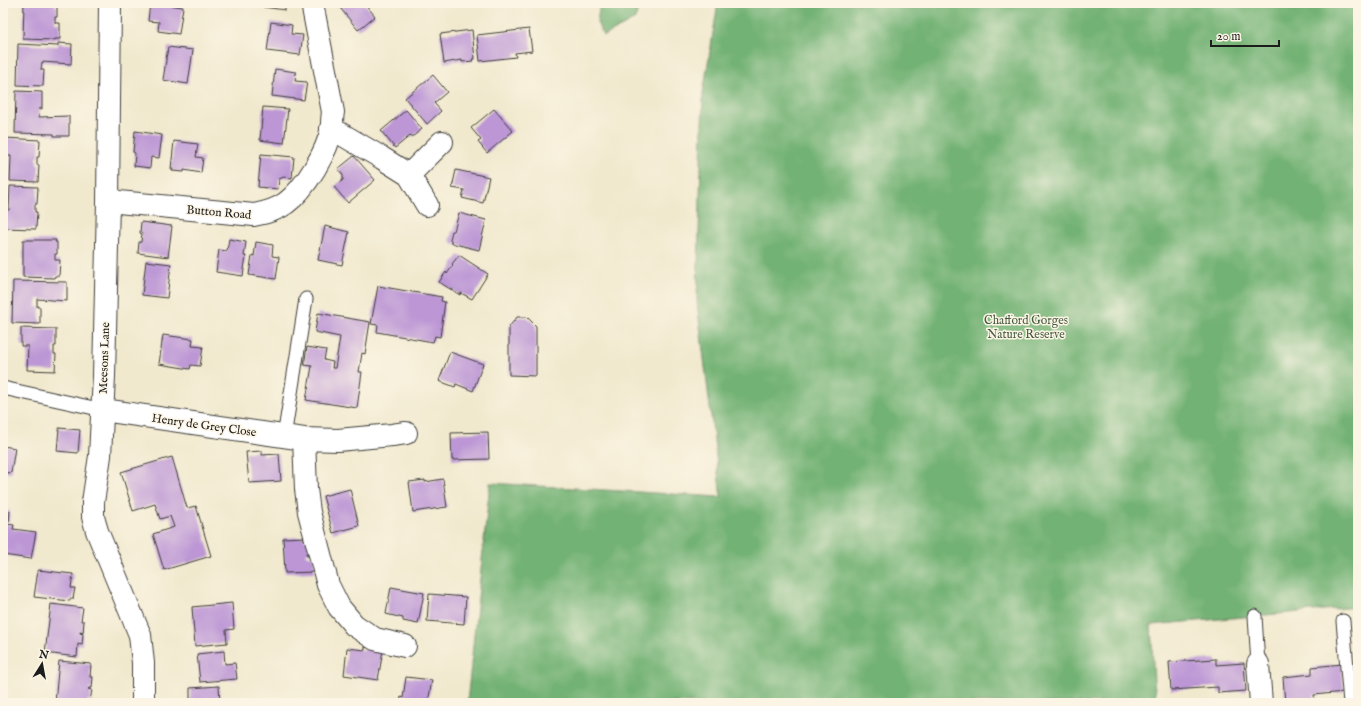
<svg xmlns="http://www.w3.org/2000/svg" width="1361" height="706" viewBox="0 0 1361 706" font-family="'IM FELL English',serif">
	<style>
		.forest { fill: #73b274; stroke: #486748 }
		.building { fill: #bc96d5 }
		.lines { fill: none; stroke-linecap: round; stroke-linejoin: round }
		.lane-casing { stroke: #3c3b37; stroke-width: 15 }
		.street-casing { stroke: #3c3b37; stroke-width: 24 }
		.lane { stroke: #fff; stroke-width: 13 }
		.street { stroke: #fff; stroke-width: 22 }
		.labels { text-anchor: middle; stroke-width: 3; stroke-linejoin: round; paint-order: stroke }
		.street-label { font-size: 12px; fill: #1c1c1c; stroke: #fcf5e5 }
		.park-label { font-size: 12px; fill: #445b41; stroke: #fcf5e5 }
	</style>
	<rect width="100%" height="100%" fill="#fcf5e5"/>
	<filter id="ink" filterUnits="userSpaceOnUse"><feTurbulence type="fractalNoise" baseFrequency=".025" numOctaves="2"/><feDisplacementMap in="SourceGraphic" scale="8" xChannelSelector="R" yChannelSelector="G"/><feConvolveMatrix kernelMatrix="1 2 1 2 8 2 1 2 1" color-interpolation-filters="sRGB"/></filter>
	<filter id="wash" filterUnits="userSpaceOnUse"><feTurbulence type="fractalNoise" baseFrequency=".012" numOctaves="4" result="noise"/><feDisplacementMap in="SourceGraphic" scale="16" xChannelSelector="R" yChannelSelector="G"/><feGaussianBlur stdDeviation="0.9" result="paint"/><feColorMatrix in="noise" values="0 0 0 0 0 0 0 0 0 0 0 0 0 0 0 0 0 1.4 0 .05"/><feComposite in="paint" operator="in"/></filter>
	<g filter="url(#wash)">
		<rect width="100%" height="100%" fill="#f1e9ce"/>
		<path class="forest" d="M 600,3 L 640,3 L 635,19 L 604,36 L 597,23 Z
			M 718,3 L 1358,3 L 1358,607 L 1151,625 L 1154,682 L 1157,703 L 467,703 L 490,483 L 721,497 L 697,302 L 703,93 Z"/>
		<g id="blocks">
			<path class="building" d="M 24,3 L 55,3 L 55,6 L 57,6 L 57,17 L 55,17 L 55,23 L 60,23 L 60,39 L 55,39 L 55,40 L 23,39 Z
				M 150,3 L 183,7 L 179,34 L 158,31 L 159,22 L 148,21 Z
				M 264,3 L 287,3 L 287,7 L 285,7 L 285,10 L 263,7 Z
				M 343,3 L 364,3 L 375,16 L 358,30 L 341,9 L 343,7 L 341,5 Z
				M 271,22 L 292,25 L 291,34 L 303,35 L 300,55 L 267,51 Z
				M 529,29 L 532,51 L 515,53 L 516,57 L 480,61 L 477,35 Z
				M 472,30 L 475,59 L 472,59 L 473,61 L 462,62 L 462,60 L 444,63 L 440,34 Z
				M 58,43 L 72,44 L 71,64 L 42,62 L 41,70 L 44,70 L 43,86 L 17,85 L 18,44 L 58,46 Z
				M 168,47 L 193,50 L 188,84 L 163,80 Z
				M 275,69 L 296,72 L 295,81 L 307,82 L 304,100 L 272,96 Z
				M 433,75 L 447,92 L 434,103 L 441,111 L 427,124 L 405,98 Z
				M 16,91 L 42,92 L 42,109 L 40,108 L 39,117 L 69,116 L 69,136 L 54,136 L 54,134 L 15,133 Z
				M 263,107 L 288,109 L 284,143 L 260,140 Z
				M 494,109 L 513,131 L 487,153 L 478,142 L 481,140 L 471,128 Z
				M 406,110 L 422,129 L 412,137 L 411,135 L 395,148 L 381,131 Z
				M 135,131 L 162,135 L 159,158 L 151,157 L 150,168 L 134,166 L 135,153 L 133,152 Z
				M 5,138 L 40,140 L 39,157 L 37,157 L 37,165 L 39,165 L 38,182 L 10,181 L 11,156 L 4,156 Z
				M 174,141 L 198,144 L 196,157 L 203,158 L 201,173 L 184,170 L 184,172 L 172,171 L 173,169 L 171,169 Z
				M 261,154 L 294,157 L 292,178 L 284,177 L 279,179 L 278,189 L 258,187 Z
				M 354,156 L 375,180 L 348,203 L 334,187 L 343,180 L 343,175 L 338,169 Z
				M 456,170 L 489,177 L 483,203 L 462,198 L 464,190 L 452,188 Z
				M 10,186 L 38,187 L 37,204 L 35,204 L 35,212 L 37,212 L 36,229 L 3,228 L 3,210 L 9,210 Z
				M 459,213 L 486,220 L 479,250 L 451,243 L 451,241 L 450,240 L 452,231 L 454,231 Z
				M 141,222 L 172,226 L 168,257 L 138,253 L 139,242 L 141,242 L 142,234 L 140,233 Z
				M 325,226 L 349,232 L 342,265 L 318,260 Z
				M 229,239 L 246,242 L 244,256 L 246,256 L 243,276 L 216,272 L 219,250 L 227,251 Z
				M 23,240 L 56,240 L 55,242 L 57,242 L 57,254 L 55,254 L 55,260 L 60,260 L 59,276 L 55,276 L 54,278 L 23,277 Z
				M 256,242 L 273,245 L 272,256 L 279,257 L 276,279 L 249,275 L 252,255 L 254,256 Z
				M 459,255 L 488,274 L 472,299 L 461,293 L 460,295 L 439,282 L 446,272 L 447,274 L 453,265 L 452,264 Z
				M 146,261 L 171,264 L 167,298 L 142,295 Z
				M 13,281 L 67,282 L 67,301 L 37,299 L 37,307 L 40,307 L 40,324 L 12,323 Z
				M 378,286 L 442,297 L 441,301 L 445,302 L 440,337 L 435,336 L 433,342 L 377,332 L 378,325 L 371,324 Z
				M 318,313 L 370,322 L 365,354 L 362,353 L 359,372 L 362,372 L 357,408 L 306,400 L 312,366 L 304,365 L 307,347 L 326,350 L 324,360 L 333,362 L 332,368 L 335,368 L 340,337 L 315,332 Z
				M 517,317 L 527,317 L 536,326 L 536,376 L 509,375 L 509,327 Z
				M 21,328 L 56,329 L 56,346 L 54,346 L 54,354 L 56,354 L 55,371 L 27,370 L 28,346 L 21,346 Z
				M 163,335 L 193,339 L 192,346 L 203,347 L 200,366 L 191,365 L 190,369 L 159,364 Z
				M 450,352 L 483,364 L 473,391 L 456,384 L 455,387 L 439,381 Z
				M 59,428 L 80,430 L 78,453 L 57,451 Z
				M 488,432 L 489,459 L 452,460 L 451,433 Z
				M 3,446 L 15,448 L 11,473 L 3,472 Z
				M 262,451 L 262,455 L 279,454 L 281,481 L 249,483 L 246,452 Z
				M 172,457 L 187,508 L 196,506 L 211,556 L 164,570 L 153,534 L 174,527 L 170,516 L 160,519 L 155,504 L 133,511 L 121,472 Z
				M 443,479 L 447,507 L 413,512 L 409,482 L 425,480 L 425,482 Z
				M 350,489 L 359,526 L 333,533 L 323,496 Z
				M 3,510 L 10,511 L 9,522 L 6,522 L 6,524 L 14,525 L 13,529 L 36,532 L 31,559 L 3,555 Z
				M 304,537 L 304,540 L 309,540 L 310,553 L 306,553 L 307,556 L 314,556 L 315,572 L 285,573 L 283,538 Z
				M 38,570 L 73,574 L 71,588 L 75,588 L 73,599 L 70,599 L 70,601 L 34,597 Z
				M 391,587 L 424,593 L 418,624 L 403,621 L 403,618 L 386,614 Z
				M 429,594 L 466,597 L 464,624 L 427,621 Z
				M 232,603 L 234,629 L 226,630 L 227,643 L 195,646 L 192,607 Z
				M 51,604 L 83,608 L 81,621 L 84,621 L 83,633 L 80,632 L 80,633 L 83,634 L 82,645 L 78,644 L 77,657 L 45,653 Z
				M 365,647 L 383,650 L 378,680 L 344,675 L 347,648 L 365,650 Z
				M 224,651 L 225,664 L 235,663 L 237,679 L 200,682 L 197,654 Z
				M 1216,659 L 1216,665 L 1244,663 L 1246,691 L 1218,693 L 1218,687 L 1171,690 L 1169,662 Z
				M 59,661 L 91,664 L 90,677 L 93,677 L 92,688 L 89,688 L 88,689 L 92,690 L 90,701 L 87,700 L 87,703 L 55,703 Z
				M 1342,664 L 1344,692 L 1314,695 L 1315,703 L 1285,703 L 1283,677 L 1312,674 L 1312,667 Z
				M 406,677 L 432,680 L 428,703 L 400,703 L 401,697 L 403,698 Z
				M 219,686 L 220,703 L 190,703 L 190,688 Z"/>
		</g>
	</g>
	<g filter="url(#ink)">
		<use href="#blocks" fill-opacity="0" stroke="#3c3b37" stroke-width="1"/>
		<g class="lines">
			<defs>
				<path id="lane" d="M 3,388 L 103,410
					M 284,437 L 306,299
					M 1255,616 L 1258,664
					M 1343,621 L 1350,703"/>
				<path id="street" d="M 110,3 L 108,201 L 104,376 L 100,456 L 93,502 L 93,517 L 97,531 L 140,635 L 143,663 L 143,703
					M 331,128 L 382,158 L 409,175
					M 108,201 L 254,215 C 265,213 277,210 286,203 C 305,189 328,151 332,127 C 332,122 332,117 333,112 L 312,3
					M 427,205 L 409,175 L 442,142
					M 103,410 L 304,439 L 338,440 L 392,435 L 406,433
					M 304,439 L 306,489 L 309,512 L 328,585 L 339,607 L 354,625 L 375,639 L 405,646
					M 1258,664 L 1261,703"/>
			</defs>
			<use href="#lane" class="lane-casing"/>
			<use href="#street" class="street-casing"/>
			<use href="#lane" class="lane"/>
			<use href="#street" class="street"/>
		</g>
	</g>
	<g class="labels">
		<g class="street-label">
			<text transform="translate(219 212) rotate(5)" y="4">Button Road</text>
			<text transform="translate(104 358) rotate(-88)" y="4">Meesons Lane</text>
			<text transform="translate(204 425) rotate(8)" y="4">Henry de Grey Close</text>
		</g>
		<g class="park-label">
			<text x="1026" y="324">Chafford Gorges<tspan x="1026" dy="14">Nature Reserve</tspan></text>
		</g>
	</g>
	<rect width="1361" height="706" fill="none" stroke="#fcf5e5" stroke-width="16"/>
	<g transform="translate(42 664) rotate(11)" stroke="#fcf5e5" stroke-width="3" paint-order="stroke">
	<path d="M0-3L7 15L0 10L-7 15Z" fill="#1c1c1c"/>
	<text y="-6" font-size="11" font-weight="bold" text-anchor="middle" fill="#1c1c1c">N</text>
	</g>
	<path d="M1211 40v6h68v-6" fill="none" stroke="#1c1c1c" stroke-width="2"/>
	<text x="1217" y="40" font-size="12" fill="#1c1c1c" stroke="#fcf5e5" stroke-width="3" paint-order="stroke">20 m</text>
</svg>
